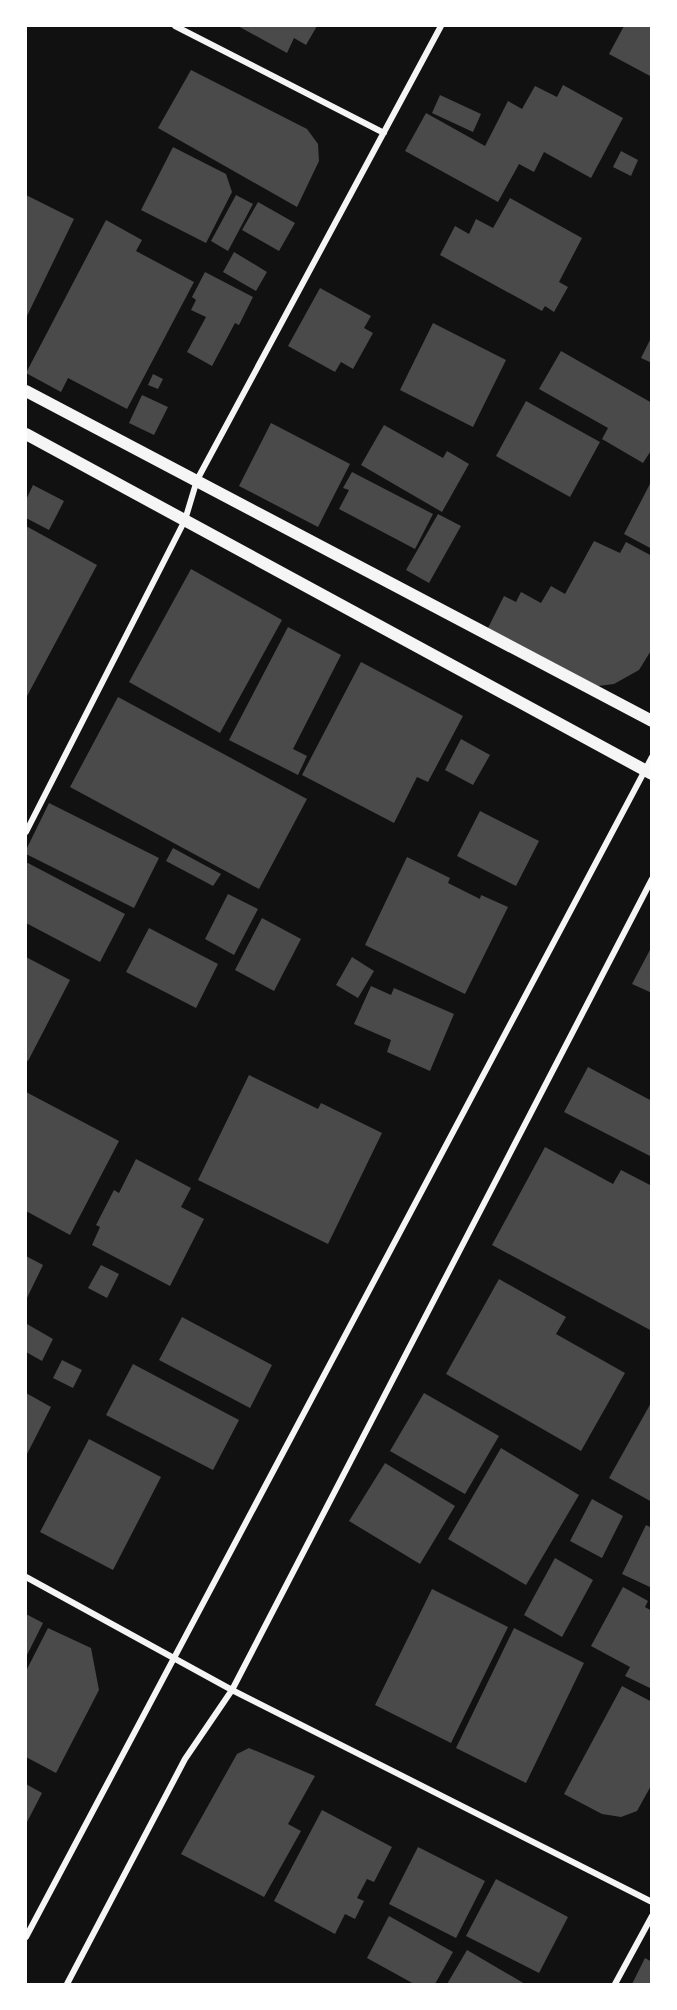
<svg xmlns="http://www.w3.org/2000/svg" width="677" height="2010" viewBox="0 0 677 2010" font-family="'Roboto Condensed',sans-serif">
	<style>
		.building { fill: #4a4a4a }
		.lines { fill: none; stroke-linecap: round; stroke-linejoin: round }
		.minor { stroke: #f5f5f5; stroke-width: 6 }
		.secondary { stroke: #f5f5f5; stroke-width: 12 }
	</style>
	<rect width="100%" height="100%" fill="#111"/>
	<path class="building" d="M 238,26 L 317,26 L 306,45 L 294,38 L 287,53 Z
		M 624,26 L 652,26 L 652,77 L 609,54 Z
		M 191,70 L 307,129 L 318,144 L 319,161 L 297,207 L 158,128 Z
		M 563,85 L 623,118 L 591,178 L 544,152 L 534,172 L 519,164 L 498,202 L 405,151 L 426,113 L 485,146 L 508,101 L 522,109 L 535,86 L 557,97 Z
		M 440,95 L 481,114 L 473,132 L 432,113 Z
		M 173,147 L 226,174 L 232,192 L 206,243 L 141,210 Z
		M 621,151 L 638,160 L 631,176 L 613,167 Z
		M 26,195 L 74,219 L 26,318 Z
		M 236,195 L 253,204 L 228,251 L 211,241 Z
		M 510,198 L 582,238 L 559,282 L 568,287 L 554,312 L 545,306 L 542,311 L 440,255 L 455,226 L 469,234 L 476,219 L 493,228 Z
		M 258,202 L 295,223 L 279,251 L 242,230 Z
		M 106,220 L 142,240 L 136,251 L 194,282 L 127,409 L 68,378 L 61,392 L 26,373 Z
		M 234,252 L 267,272 L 256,291 L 223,272 Z
		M 205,272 L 253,297 L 239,325 L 235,323 L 212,366 L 187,352 L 206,317 L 191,310 L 196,300 L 192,297 Z
		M 320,288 L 371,316 L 364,328 L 373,333 L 353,369 L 341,362 L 335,372 L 288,346 Z
		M 433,323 L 506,360 L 473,427 L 400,390 Z
		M 652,336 L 652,363 L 641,358 Z
		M 561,351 L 652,403 L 652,449 L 643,463 L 602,439 L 608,428 L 539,389 Z
		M 153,374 L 163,379 L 158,389 L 148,385 Z
		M 142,395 L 168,407 L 154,435 L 129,423 Z
		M 526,401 L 600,442 L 570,497 L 496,456 Z
		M 271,423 L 350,464 L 318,527 L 239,486 Z
		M 384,425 L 443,458 L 447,451 L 469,464 L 442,512 L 361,465 Z
		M 352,472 L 433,514 L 415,549 L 339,509 L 349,490 L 343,488 Z
		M 652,480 L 652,549 L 624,534 Z
		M 33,485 L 64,501 L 49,530 L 26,518 L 26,500 Z
		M 438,514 L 461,526 L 429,583 L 406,570 Z
		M 26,526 L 97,565 L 26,698 Z
		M 594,541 L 620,553 L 626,542 L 652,556 L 652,649 L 639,670 L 614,684 L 598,686 L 488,628 L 504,596 L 516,602 L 521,592 L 541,603 L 551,586 L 565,594 Z
		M 191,569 L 282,620 L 220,733 L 129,682 Z
		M 288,627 L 341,655 L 293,749 L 307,756 L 298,775 L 229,740 Z
		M 361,662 L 463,716 L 428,782 L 417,777 L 394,823 L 302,775 Z
		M 118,697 L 307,799 L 259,889 L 70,787 Z
		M 461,739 L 490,755 L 473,785 L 445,770 Z
		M 49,803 L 159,858 L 134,908 L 26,854 L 26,850 Z
		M 480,811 L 539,841 L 516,886 L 457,856 Z
		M 173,848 L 221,874 L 213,886 L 166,861 Z
		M 407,857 L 450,878 L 448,883 L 480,899 L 481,895 L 508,907 L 465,994 L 365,945 Z
		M 26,862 L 125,914 L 100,962 L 26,923 Z
		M 228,894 L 258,909 L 234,955 L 205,939 Z
		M 262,918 L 301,939 L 274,991 L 235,970 Z
		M 149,928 L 218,964 L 196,1008 L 126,972 Z
		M 652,946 L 652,993 L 632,984 Z
		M 26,957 L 70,980 L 28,1061 L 26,1060 Z
		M 352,957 L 374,971 L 358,998 L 336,985 Z
		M 371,986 L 391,995 L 394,988 L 454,1014 L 430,1071 L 387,1052 L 391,1040 L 354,1024 Z
		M 588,1067 L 652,1101 L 652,1157 L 564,1112 Z
		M 249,1075 L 318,1109 L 321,1103 L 382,1133 L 328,1244 L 198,1180 Z
		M 26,1092 L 119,1141 L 70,1235 L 26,1211 Z
		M 545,1147 L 613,1184 L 621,1170 L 652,1186 L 652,1331 L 492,1245 Z
		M 136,1159 L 191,1188 L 181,1207 L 204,1219 L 170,1286 L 92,1245 L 100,1227 L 96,1225 L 114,1190 L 119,1193 Z
		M 26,1256 L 43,1265 L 26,1300 Z
		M 101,1265 L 119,1274 L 107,1298 L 88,1288 Z
		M 499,1279 L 566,1317 L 556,1334 L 625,1373 L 581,1451 L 446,1374 Z
		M 182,1317 L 272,1365 L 250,1408 L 159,1360 Z
		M 27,1324 L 53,1339 L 42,1361 L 26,1352 Z
		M 62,1360 L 82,1370 L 73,1388 L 53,1378 Z
		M 133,1364 L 239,1420 L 213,1470 L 106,1415 Z
		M 26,1393 L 51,1407 L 26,1456 Z
		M 424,1393 L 499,1436 L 465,1494 L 390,1451 Z
		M 652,1401 L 652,1502 L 609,1478 Z
		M 89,1439 L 161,1477 L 113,1570 L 40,1532 Z
		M 501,1448 L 579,1495 L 526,1585 L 448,1539 Z
		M 385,1463 L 455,1506 L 420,1564 L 349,1521 Z
		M 592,1499 L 623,1516 L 602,1558 L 570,1541 Z
		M 646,1525 L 652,1528 L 652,1588 L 622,1574 Z
		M 555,1558 L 593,1580 L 562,1637 L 524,1615 Z
		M 623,1587 L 648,1601 L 645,1607 L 652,1611 L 652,1689 L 625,1676 L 630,1667 L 591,1646 Z
		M 432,1589 L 508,1627 L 451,1743 L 375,1705 Z
		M 26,1614 L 43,1623 L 26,1657 Z
		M 48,1628 L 91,1648 L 99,1690 L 56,1773 L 26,1757 L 26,1671 Z
		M 514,1628 L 584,1663 L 526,1783 L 456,1748 Z
		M 622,1686 L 652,1702 L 652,1784 L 637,1811 L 621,1817 L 602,1814 L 564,1794 Z
		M 249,1748 L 315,1776 L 288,1824 L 301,1831 L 264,1897 L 181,1854 L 237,1754 Z
		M 26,1784 L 42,1793 L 26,1824 Z
		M 322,1810 L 392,1847 L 374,1882 L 367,1879 L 357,1898 L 364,1901 L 355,1919 L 345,1914 L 335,1934 L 274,1901 Z
		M 418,1847 L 485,1881 L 456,1938 L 389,1904 Z
		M 496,1879 L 568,1917 L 539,1973 L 466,1936 Z
		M 389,1916 L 453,1952 L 435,1984 L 414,1984 L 367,1958 Z
		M 467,1950 L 525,1984 L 447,1984 Z
		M 645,1958 L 652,1962 L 652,1984 L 632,1984 Z"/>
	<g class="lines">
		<path class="minor" d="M 175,26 L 384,133
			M 26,832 L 185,520 L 197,480 L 441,26
			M 26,1577 L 232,1690 L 652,1902
			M 26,1937 L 652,757
			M 67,1984 L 185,1759 L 232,1690 L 652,879
			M 615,1984 L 652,1916"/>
		<path class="secondary" d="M 26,391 L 652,721
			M 26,434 L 652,774"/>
	</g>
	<rect width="677" height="2010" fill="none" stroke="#ffffff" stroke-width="54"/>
</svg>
